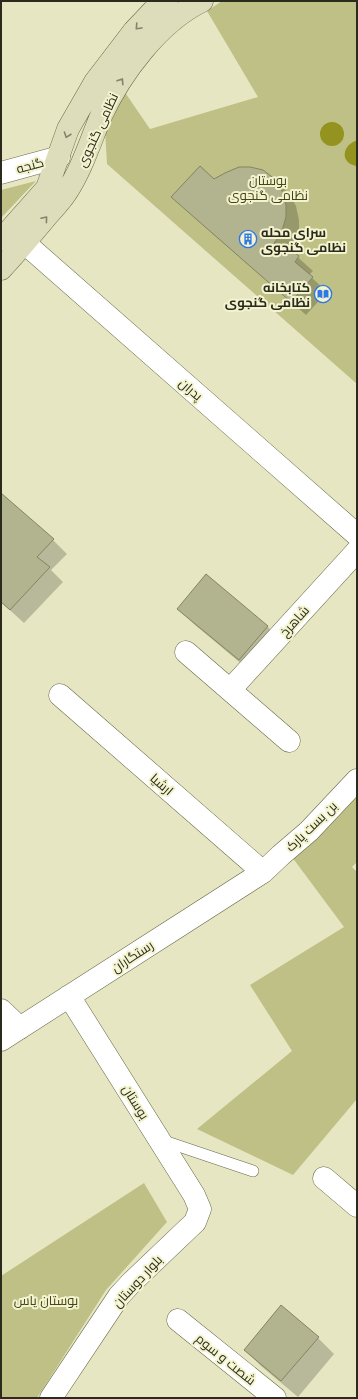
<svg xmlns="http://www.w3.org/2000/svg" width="358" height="1399" viewBox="0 0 358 1399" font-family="Raleway,Cairo,sans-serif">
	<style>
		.green { fill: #bfc085 }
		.water { fill: #959320 }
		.shadow { fill: #0003 }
		.building { fill: #b2b38f; stroke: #838462 }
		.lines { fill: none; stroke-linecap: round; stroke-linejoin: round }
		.lane-casing { stroke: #686847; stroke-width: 12 }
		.street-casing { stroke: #686847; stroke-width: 23 }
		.secondary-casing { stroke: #686847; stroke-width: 23 }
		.lane { stroke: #fff; stroke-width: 11 }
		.street { stroke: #fff; stroke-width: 22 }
		.secondary { stroke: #ddb; stroke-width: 22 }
		.oneway { stroke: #84846c }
		.labels { text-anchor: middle; stroke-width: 4; stroke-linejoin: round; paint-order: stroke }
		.street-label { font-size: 13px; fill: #2a2b1c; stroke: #f3f4cf }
		.park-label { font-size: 13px; fill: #444417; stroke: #f3f4cf }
		.poi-label { font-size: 13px; font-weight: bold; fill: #2a2b1c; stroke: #f3f4cf; text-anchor: start }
	</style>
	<rect width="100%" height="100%" fill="#e6e7c2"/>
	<path class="green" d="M 222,1 L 357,1 L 357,384 L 107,164 L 105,130 L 124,91 L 150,129 L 258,97 L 207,11 Z
		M 36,181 L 1,218 L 1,190 Z
		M 357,787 L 357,862 L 352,867 L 357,872 L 357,1099 L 293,1175 L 197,1129 L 292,1051 L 250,985 L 344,927 L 292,857 Z
		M 144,1183 L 167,1222 L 106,1290 L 37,1398 L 1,1398 L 1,1276 Z"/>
	<path class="water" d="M320 134a12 12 0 1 1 24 0a12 12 0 1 1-24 0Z
		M 355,141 L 357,141 L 357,166 C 341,164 341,147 355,141 Z"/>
	<path class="shadow" d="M 214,180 L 276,180 L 290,195 L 296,206 L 299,220 L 299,232 L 295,248 L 292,252 L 313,271 L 309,275 L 327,292 L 306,315 L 187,211 Z
		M 1,495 L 53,540 L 67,554 L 51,570 L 63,582 L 24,623 L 1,602 Z
		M 178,609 L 267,626 L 283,643 L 256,676 L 195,625 Z
		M 318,1338 L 334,1354 L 298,1397 L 261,1366 L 245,1350 Z"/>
	<path class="building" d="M 200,166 L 214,179 L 225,173 L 239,167 L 250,167 L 263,170 L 276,180 L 282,191 L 286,205 L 286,217 L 281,234 L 274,243 L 286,254 L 290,249 L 299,256 L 295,262 L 313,277 L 291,302 L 171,197 Z
		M 1,493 L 54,539 L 37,557 L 50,567 L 10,610 L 1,602 Z
		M 206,574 L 268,626 L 239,660 L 177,609 Z
		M 281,1305 L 319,1337 L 281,1381 L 244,1350 Z"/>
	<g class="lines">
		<defs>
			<path id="lane" d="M 161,1140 L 253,1171"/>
			<path id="street" d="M 1,173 L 59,157
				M 11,231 L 357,535
				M 186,652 L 289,741
				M 230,690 L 357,551
				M 60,695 L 263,872
				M 1,1010 L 20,1028
				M 1,1040 L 263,872 L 281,855 L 309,831 L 357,780
				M 324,1178 L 357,1206
				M 178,1320 L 275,1398
				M 51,1398 L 119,1296 L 131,1283 L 195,1222 L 200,1209 L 194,1195 L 69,996"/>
			<path id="secondary" d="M 1,240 L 47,188 L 68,129 L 95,82 L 134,31 L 153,11 L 167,1
				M 1,269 C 17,252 32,234 47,216 C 53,209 61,201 66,193 C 82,169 90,142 101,116 C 121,73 159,22 202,1"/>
		</defs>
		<use href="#lane" class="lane-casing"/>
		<use href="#street" class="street-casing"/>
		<use href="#secondary" class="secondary-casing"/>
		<use href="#lane" class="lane"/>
		<use href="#street" class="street"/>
		<use href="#secondary" class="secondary"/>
	</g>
	<defs><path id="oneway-chevron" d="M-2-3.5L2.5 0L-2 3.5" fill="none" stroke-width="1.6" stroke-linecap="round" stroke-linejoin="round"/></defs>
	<g class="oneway">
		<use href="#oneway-chevron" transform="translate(138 27) rotate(133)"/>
		<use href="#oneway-chevron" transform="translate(121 81) rotate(-57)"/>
		<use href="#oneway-chevron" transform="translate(67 135) rotate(109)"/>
		<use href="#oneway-chevron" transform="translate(45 219) rotate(-50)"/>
	</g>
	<defs>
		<symbol id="building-ring" viewBox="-11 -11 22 22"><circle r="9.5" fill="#f3f4cf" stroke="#3079e5" stroke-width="1.5"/><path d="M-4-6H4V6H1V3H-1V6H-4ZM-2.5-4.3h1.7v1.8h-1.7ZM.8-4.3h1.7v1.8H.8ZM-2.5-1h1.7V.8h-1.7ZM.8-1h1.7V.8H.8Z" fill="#3079e5"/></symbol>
		<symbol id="library-ring" viewBox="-11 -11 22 22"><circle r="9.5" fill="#f3f4cf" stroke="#3079e5" stroke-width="1.5"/><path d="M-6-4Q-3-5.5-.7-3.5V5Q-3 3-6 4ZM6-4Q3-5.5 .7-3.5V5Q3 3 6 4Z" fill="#3079e5"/></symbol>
	</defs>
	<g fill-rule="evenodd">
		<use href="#building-ring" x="238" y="229" width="20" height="20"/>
		<use href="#library-ring" x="313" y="284" width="20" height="20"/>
	</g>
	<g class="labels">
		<g class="street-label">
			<text transform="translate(97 130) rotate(-65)" y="5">نظامی گنجوی</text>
			<text transform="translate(30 165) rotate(-15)" y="5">گنجه</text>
			<text transform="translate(191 389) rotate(41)" y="5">پدران</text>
			<text transform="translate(294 621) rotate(-48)" y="5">شاهرخ</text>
			<text transform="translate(162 784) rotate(41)" y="5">ارشیا</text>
			<text transform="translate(311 826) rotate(-44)" y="5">بن بست پارک</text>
			<text transform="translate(132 956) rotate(-33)" y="5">رستگاران</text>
			<text transform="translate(136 1102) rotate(58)" y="5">بوستان</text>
			<text transform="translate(137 1281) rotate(-47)" y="5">بلوار دوستان</text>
			<text transform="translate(226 1359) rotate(39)" y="5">شصت و سوم</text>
		</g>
		<g class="park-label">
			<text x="268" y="185">بوستان<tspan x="268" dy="15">نظامی گنجوی</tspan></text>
			<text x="46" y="1305">بوستان یاس</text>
		</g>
		<g class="poi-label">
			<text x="261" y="237">سرای محله<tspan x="261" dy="15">نظامی گنجوی</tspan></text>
			<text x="310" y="292" text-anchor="end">كتابخانه<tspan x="310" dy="15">نظامی گنجوی</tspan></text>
		</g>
	</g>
	<rect width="358" height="1399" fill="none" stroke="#2a2b1c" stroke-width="4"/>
</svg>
